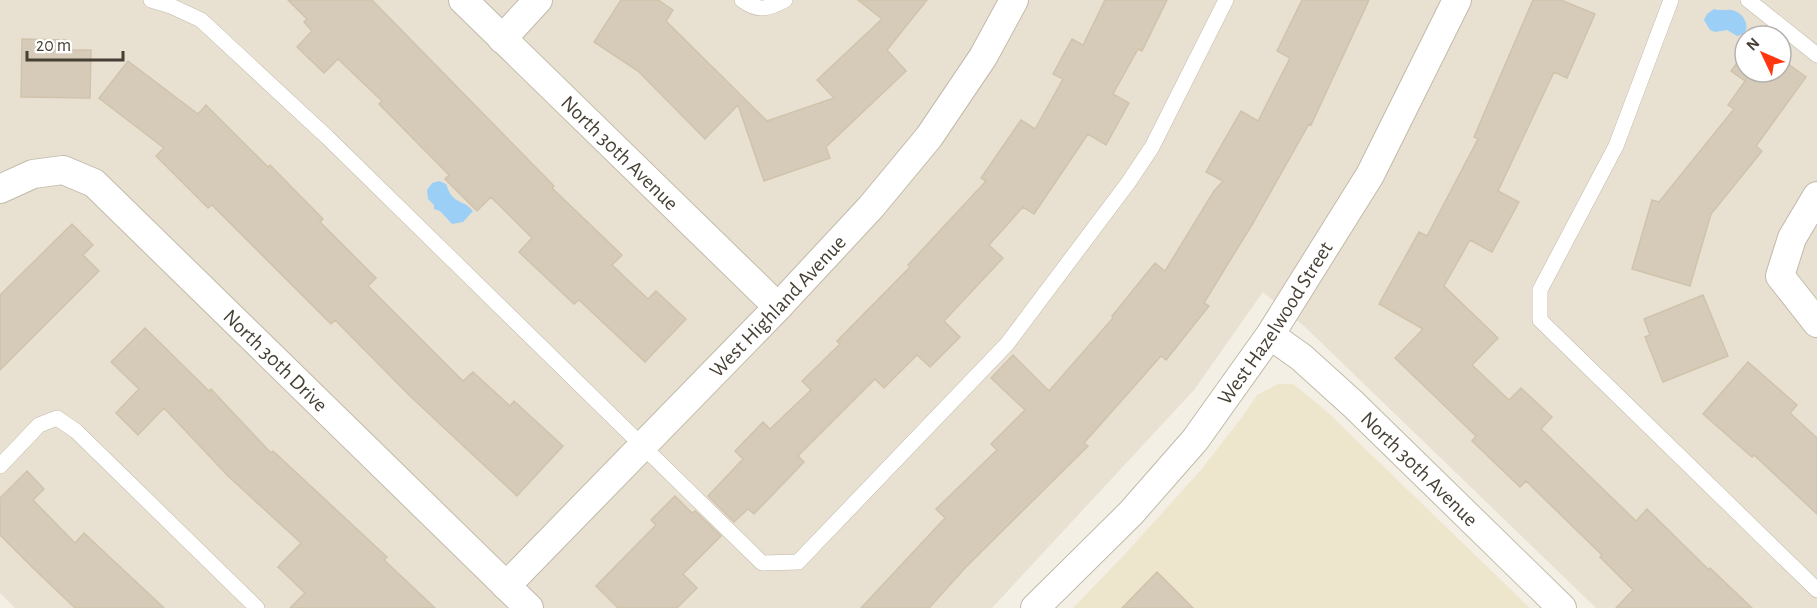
<svg xmlns="http://www.w3.org/2000/svg" width="1817" height="608" viewBox="0 0 1817 608" font-family="'Alegreya Sans',sans-serif">
	<style>
		.residential { fill: #e8e1d2; fill-rule: evenodd }
		.education { fill: #eee5cd }
		.water { fill: #9bcff5 }
		.building { fill: #d6cbb9; stroke: #d1c3ab; stroke-width: 1.5 }
		.lines { fill: none; stroke-linecap: round; stroke-linejoin: round }
		.service-casing { stroke: #c2baa9; stroke-width: 16 }
		.minor-casing { stroke: #c2baa9; stroke-width: 30 }
		.service { stroke: #fff; stroke-width: 15 }
		.minor { stroke: #fff; stroke-width: 28 }
		.labels { text-anchor: middle; stroke-width: 4.5; stroke-linejoin: round; paint-order: stroke }
		.street-label { font-size: 21px; fill: #463f34; stroke: #fff }
	</style>
	<rect width="100%" height="100%" fill="#f3efe4"/>
	<path class="residential" d="M 0,0 L 1817,0 L 1817,608 L 1596,608 L 1305,327 L 1263,292 L 1194,390 L 992,608 L 15,608 L 0,593 ZM 1745,36 L 1781,36 L 1781,72 L 1745,72 Z"/>
	<path class="education" d="M 1278,384 L 1293,384 L 1323,408 L 1530,608 L 1073,608 L 1126,553 L 1200,471 L 1242,417 L 1257,395 Z"/>
	<path class="water" d="M 1714,9 C 1721,12 1729,7 1737,12 C 1747,17 1752,34 1737,36 L 1727,30 L 1715,32 L 1710,30 L 1704,20 L 1707,14 Z
		M 439,181 L 446,184 C 453,206 464,199 473,211 L 463,222 L 452,224 L 440,211 L 434,209 L 434,205 L 428,199 L 427,190 L 432,183 Z"/>
	<path class="building" d="M 288,0 L 372,0 L 554,186 L 552,188 L 622,255 L 612,265 L 648,299 L 656,291 L 686,319 L 645,362 L 579,300 L 574,304 L 519,252 L 532,238 L 491,197 L 477,211 L 445,179 L 449,175 L 379,104 L 382,101 L 338,59 L 324,73 L 297,47 L 312,31 L 304,22 L 307,19 Z
		M 621,0 L 658,0 L 673,10 L 666,21 L 767,121 L 834,98 L 817,80 L 882,19 L 858,0 L 927,0 L 887,50 L 906,71 L 826,147 L 830,158 L 764,181 L 738,105 L 705,139 L 638,71 L 594,42 Z
		M 1105,0 L 1167,0 L 1142,51 L 1138,49 L 1113,94 L 1129,103 L 1106,145 L 1088,134 L 1034,214 L 1023,207 L 989,245 L 1003,258 L 944,321 L 960,337 L 930,367 L 917,355 L 884,388 L 875,379 L 798,456 L 804,462 L 754,514 L 748,509 L 734,522 L 708,496 L 743,459 L 735,451 L 763,422 L 770,429 L 811,390 L 802,381 L 840,344 L 837,341 L 910,267 L 908,265 L 986,181 L 981,178 L 1021,120 L 1035,129 L 1063,79 L 1053,74 L 1072,39 L 1083,45 Z
		M 1302,0 L 1369,0 L 1311,125 L 1309,124 L 1253,223 L 1204,303 L 1209,306 L 1166,360 L 1161,356 L 1084,443 L 1088,446 L 966,567 L 929,608 L 861,608 L 945,518 L 936,509 L 997,450 L 991,444 L 1025,410 L 991,378 L 1013,355 L 1049,391 L 1113,318 L 1112,316 L 1155,263 L 1165,271 L 1214,191 L 1223,181 L 1206,172 L 1241,111 L 1258,121 L 1290,58 L 1277,51 Z
		M 1533,0 L 1561,0 L 1595,14 L 1567,78 L 1554,72 L 1498,191 L 1519,202 L 1492,252 L 1470,240 L 1444,286 L 1498,338 L 1472,365 L 1509,400 L 1521,388 L 1552,417 L 1541,429 L 1636,521 L 1647,509 L 1709,570 L 1710,568 L 1752,608 L 1616,608 L 1633,590 L 1600,557 L 1602,555 L 1526,481 L 1520,487 L 1472,441 L 1476,436 L 1395,358 L 1423,329 L 1379,304 L 1419,232 L 1427,236 L 1478,139 L 1474,137 Z
		M 22,39 L 67,40 L 67,50 L 91,50 L 90,98 L 21,97 Z
		M 1745,52 L 1745,72 L 1781,72 L 1781,59 L 1806,77 L 1756,146 L 1762,151 L 1711,214 L 1690,286 L 1632,269 L 1652,200 L 1659,202 L 1734,109 L 1728,105 L 1745,81 L 1731,71 Z
		M 128,61 L 198,114 L 206,105 L 268,167 L 270,165 L 323,219 L 320,222 L 376,278 L 368,286 L 463,381 L 473,372 L 510,406 L 514,401 L 563,446 L 517,496 L 410,396 L 335,320 L 331,324 L 212,205 L 208,208 L 156,156 L 164,148 L 99,98 Z
		M 72,224 L 93,245 L 83,255 L 99,271 L 0,370 L 0,295 Z
		M 1703,295 L 1728,356 L 1663,382 L 1645,337 L 1650,335 L 1644,319 Z
		M 145,328 L 209,391 L 211,389 L 271,453 L 273,451 L 387,557 L 384,560 L 435,608 L 290,608 L 305,593 L 278,567 L 301,543 L 228,476 L 164,408 L 138,435 L 116,413 L 139,389 L 111,362 Z
		M 1748,362 L 1797,405 L 1790,413 L 1817,438 L 1817,514 L 1754,455 L 1752,457 L 1703,414 Z
		M 27,471 L 44,489 L 33,500 L 75,543 L 84,533 L 164,608 L 75,608 L 33,568 L 0,535 L 0,498 Z
		M 675,496 L 692,513 L 695,511 L 721,536 L 683,574 L 697,588 L 677,608 L 618,608 L 596,586 L 656,525 L 651,520 Z
		M 1157,572 L 1193,608 L 1122,608 Z"/>
	<g class="lines">
		<defs>
			<path id="service" d="M 151,0 L 171,6 L 201,20 L 327,137 L 762,563 L 798,562 L 1007,344 L 1128,183 L 1152,147 L 1226,0
				M 742,0 C 758,12 768,9 785,0
				M 1671,0 L 1616,146 L 1540,290 L 1540,320 L 1817,590
				M 1748,0 L 1817,55
				M 0,466 L 39,425 L 57,418 L 76,431 L 257,608"/>
			<g id="minor">
				<path id="s1" d="M 463,0 L 778,307"/>
				<path d="M 502,39 L 538,0"/>
				<path id="s2" d="M 0,189 L 33,174 L 63,170 L 94,183 L 529,608"/>
				<path d="M 1817,196 L 1792,238 L 1780,276 L 1817,323"/>
				<path id="s3" d="M 1270,335 L 1301,357 L 1353,404 L 1562,608"/>
				<path id="s4" d="M 506,586 L 778,307 L 871,207 L 929,137 L 983,57 L 1014,0"/>
				<path id="s5" d="M 1035,608 L 1131,513 L 1195,440 L 1270,335 L 1370,175 L 1457,0"/>
			</g>
		</defs>
		<use href="#service" class="service-casing"/>
		<use href="#minor" class="minor-casing"/>
		<use href="#service" class="service"/>
		<use href="#minor" class="minor"/>
	</g>
	<g class="labels">
		<g class="street-label">
			<text dy="7" stroke="none"><textPath href="#s1" startOffset="219">North 30th Avenue</textPath></text>
			<text dy="7" stroke="none"><textPath href="#s4" startOffset="390">West Highland Avenue</textPath></text>
			<text dy="7" stroke="none"><textPath href="#s5" startOffset="374">West Hazelwood Street</textPath></text>
			<text dy="7" stroke="none"><textPath href="#s2" startOffset="354">North 30th Drive</textPath></text>
			<text dy="7" stroke="none"><textPath href="#s3" startOffset="201">North 30th Avenue</textPath></text>
		</g>
	</g>
	<g transform="translate(1763 54) rotate(314)"><circle r="28" fill="#ffffff" stroke="#b5b2ae" stroke-width="1.5"/>
	<path d="M0-4.5L10 22L0 15L-10 22Z" fill="#ff3710"/>
	<text y="-9" font-size="16" font-weight="bold" text-anchor="middle" fill="#463f34">N</text>
	</g>
	<path d="M27 51v9h96v-9" fill="none" stroke="#463f34" stroke-width="3"/>
	<text x="36" y="51" font-size="18" fill="#463f34" stroke="#ffffff" stroke-width="4.5" paint-order="stroke">20 m</text>
</svg>
